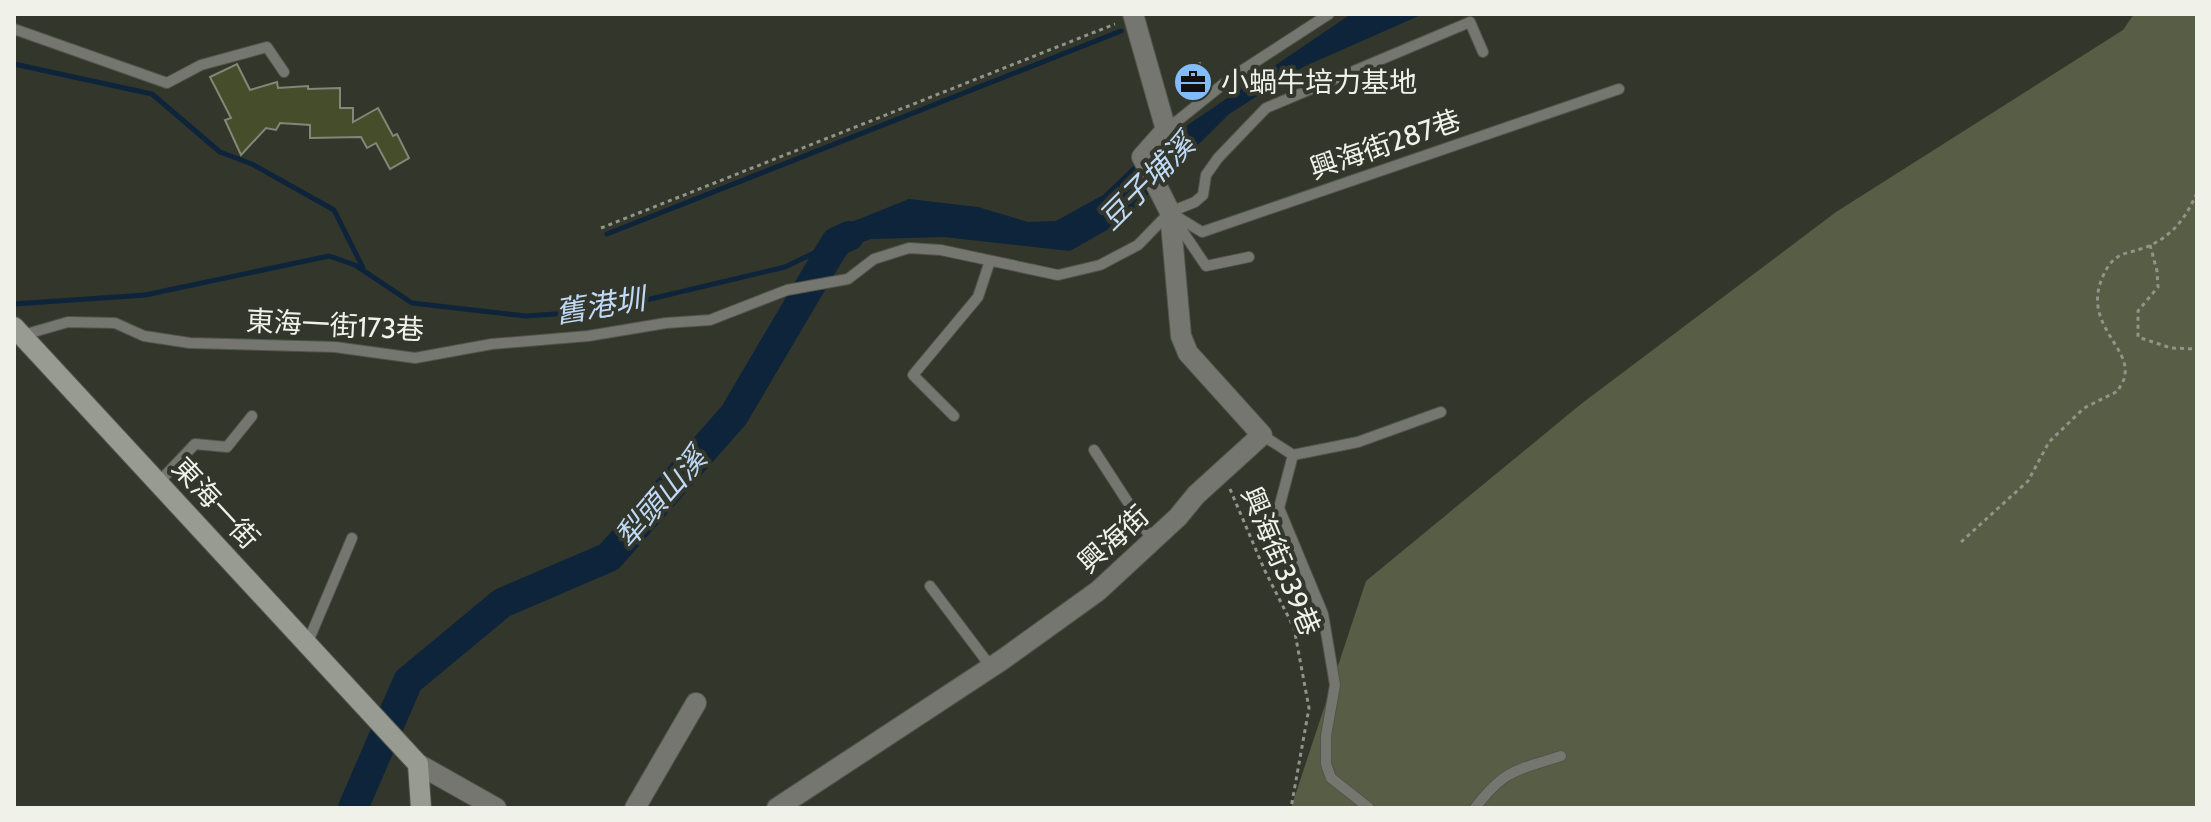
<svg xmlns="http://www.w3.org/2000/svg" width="2211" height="822" viewBox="0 0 2211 822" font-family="Cabin,'Noto Sans TC',sans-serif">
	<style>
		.green { fill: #585e45 }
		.water { fill: #0d243b }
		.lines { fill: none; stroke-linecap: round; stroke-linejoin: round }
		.stream { stroke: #0d243b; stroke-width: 5 }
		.river { stroke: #0d243b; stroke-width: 30 }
		.building { fill: #464d2b; stroke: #838778; stroke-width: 2 }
		.lane-casing { stroke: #515449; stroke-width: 12 }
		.street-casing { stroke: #515449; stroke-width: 22 }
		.secondary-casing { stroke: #515449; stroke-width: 22 }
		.path { stroke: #91948a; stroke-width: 3; stroke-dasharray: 4 4; stroke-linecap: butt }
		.lane { stroke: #757670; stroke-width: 10 }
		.street { stroke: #757670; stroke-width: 20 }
		.secondary { stroke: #989b91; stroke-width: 20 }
		.labels { text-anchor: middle; stroke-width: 8; stroke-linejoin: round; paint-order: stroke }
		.poi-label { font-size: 28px; fill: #f0f2ea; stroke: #33362a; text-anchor: start }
		.street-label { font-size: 28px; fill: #f0f2ea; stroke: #33362a }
		.water-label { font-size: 30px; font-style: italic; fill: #bfd9f7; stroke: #33362a }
	</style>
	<rect width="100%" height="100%" fill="#33362a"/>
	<path class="green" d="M 2134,14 L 2197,14 L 2197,808 L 1291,808 L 1366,581 L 1581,404 L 1836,212 L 2123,30 Z"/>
	<path class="water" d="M 1351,14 L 1423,14 L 1303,67 L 1229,114 L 1119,223 L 1070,251 L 944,237 L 871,239 L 852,246 L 841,263 L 816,266 L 808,257 L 829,231 L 909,199 L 978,207 L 1028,222 L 1056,221 L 1103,195 L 1148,152 Z"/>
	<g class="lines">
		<path class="stream" d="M 14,64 L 152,94 L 220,152 L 252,164 L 334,210 L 363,268
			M 607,234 L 1121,31
			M 14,304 L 145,295 L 329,256 L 355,265 L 412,303 L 526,316 L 600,311 L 785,267 L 814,253"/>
		<path class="river" d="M 353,808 L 408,681 L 502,603 L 609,557 L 734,415 L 836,242 L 849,236"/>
	</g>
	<path class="building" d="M 1200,63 L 1208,86 L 1195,97 L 1186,100 L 1177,72 Z
		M 237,64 L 250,90 L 277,82 L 278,88 L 308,86 L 308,89 L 340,88 L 340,108 L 353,108 L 353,122 L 378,108 L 393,136 L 397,134 L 409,158 L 390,169 L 376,143 L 367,148 L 361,137 L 310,138 L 310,125 L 280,123 L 276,130 L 266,128 L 241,155 L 225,120 L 231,118 L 210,77 Z"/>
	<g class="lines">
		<defs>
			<path id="lane" d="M 14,29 L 167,83 L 201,65 L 267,47 L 284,72
				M 1166,130 L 1232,77 L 1329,14
				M 1171,213 L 1202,232 L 1619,89
				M 1175,220 L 1206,266 L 1249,257
				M 23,335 L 68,322 L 115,323 L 144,336 L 190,343 L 335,347 L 415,358 L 492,344 L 588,336 L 666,323 L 710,320 L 787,290 L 848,279 L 874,259 L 909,248 L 941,250 L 1058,275 L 1100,265 L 1138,245 L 1170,212 L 1195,202 L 1203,195 L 1206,175 L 1218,158 L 1266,108 L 1470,22 L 1483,52
				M 954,416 L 913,375 L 978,297 L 990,261
				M 1262,435 L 1293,455 L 1358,442 L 1441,412
				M 1094,450 L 1153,541
				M 1293,455 L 1279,508 L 1323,614 L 1335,685 L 1326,736 L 1326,764 L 1331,778 L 1369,808
				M 159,482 L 195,444 L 227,447 L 252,416
				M 930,586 L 991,667
				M 307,644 L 352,538
				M 1475,808 C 1505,769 1517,770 1561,756"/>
			<path id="street" d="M 418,764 L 496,808
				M 635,808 L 696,703
				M 777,808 L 1002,660 L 1098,591 L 1178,517 L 1196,495 L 1262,435 L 1188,353 L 1181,336 L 1170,212 L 1142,157 L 1166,130 L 1133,14"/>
			<path id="secondary" d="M 14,327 L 418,764 L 421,808"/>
		</defs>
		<use href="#lane" class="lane-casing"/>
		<use href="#street" class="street-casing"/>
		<use href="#secondary" class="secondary-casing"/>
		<path class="path" d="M 601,228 L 1115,24
			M 2150,245 L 2157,271 L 2158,287 L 2138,311 L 2138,337 L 2171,348 L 2197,349
			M 1230,489 L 1265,571 L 1294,628 L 1309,708 L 1291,808
			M 1961,542 L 2028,481 L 2049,442 L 2084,408 L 2118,391 C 2120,386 2125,380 2125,374 C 2129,347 2085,324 2101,281 C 2114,247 2127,257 2153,244 C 2176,232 2187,215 2197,193"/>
		<use href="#lane" class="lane"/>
		<use href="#street" class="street"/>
		<use href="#secondary" class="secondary"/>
	</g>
	<defs>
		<symbol id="office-disc" viewBox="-11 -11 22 22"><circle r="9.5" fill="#83bcfb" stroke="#33362a"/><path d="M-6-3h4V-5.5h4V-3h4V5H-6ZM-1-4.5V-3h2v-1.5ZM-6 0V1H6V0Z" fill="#111"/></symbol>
	</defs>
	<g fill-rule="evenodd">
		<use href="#office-disc" x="1171" y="60" width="44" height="44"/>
	</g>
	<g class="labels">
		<g class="poi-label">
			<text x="1221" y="92">小蝸牛培力基地</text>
		</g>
		<g class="street-label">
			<text transform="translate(1385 144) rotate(-19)" y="10">興海街287巷</text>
			<text transform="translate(335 325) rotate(3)" y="10">東海一街173巷</text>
			<text transform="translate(216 503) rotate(47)" y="10">東海一街</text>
			<text transform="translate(1113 539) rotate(-42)" y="10">興海街</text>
			<text transform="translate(1281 561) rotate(67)" y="10">興海街339巷</text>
		</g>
		<g class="water-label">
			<text transform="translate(1147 182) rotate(-45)" y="10">豆子埔溪</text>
			<text transform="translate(600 306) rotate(-9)" y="10">舊港圳</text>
			<text transform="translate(661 498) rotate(-49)" y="10">犁頭山溪</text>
		</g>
	</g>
	<rect width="2211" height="822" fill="none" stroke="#f0f2ea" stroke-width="32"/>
</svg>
